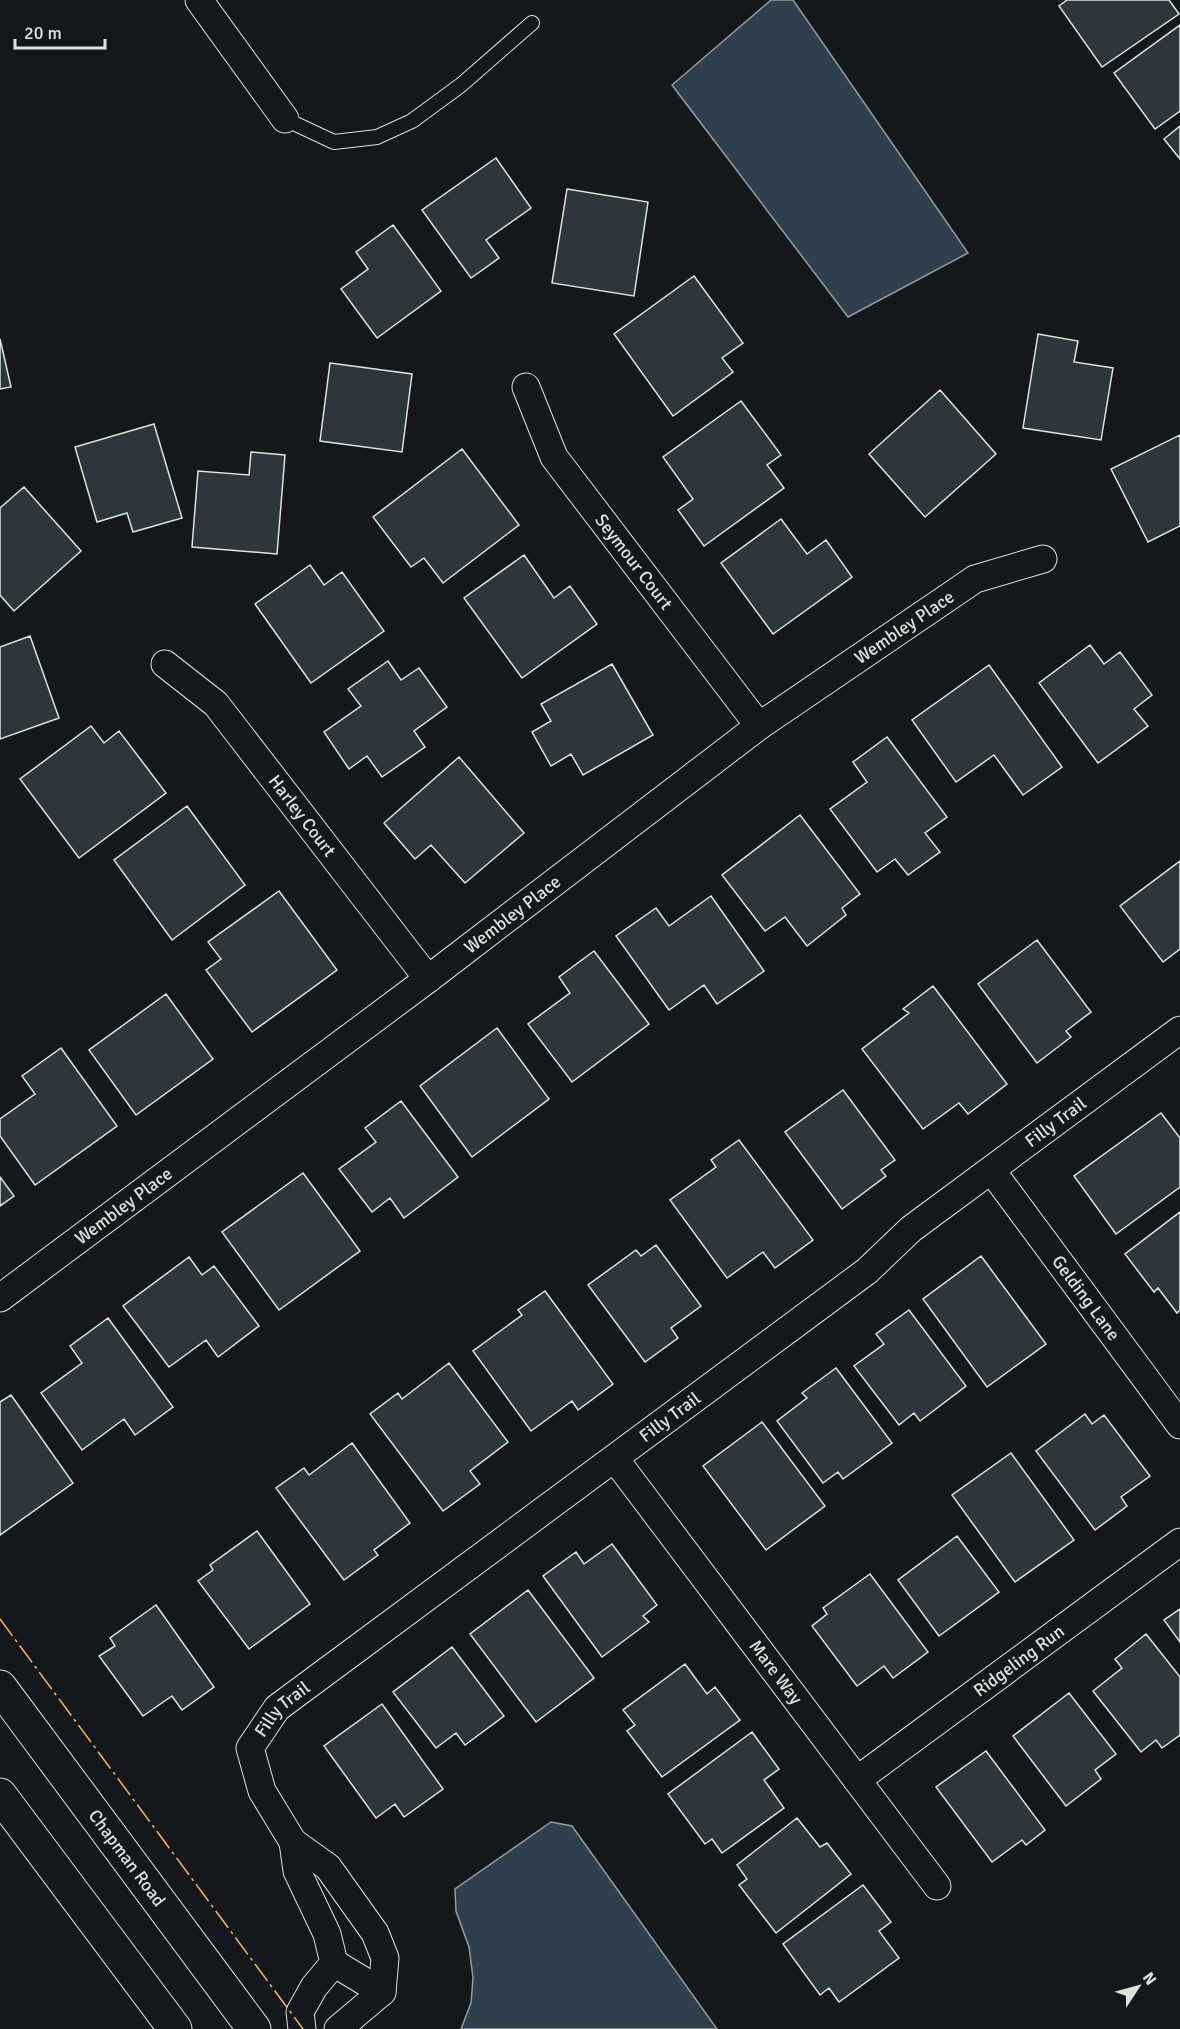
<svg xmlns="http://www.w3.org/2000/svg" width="1180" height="2029" viewBox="0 0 1180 2029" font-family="Signika,sans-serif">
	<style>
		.water { fill: #2f3f4d; stroke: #939e99; stroke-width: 1.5 }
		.building { fill: #2c363c; stroke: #d8e6dc; stroke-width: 1.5 }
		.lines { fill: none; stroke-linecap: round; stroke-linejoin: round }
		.service-casing { stroke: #d8e6dc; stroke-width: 16 }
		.minor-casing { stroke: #d8e6dc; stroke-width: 29 }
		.tertiary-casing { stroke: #d8e6dc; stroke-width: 35 }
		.service { stroke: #14181c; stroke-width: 14 }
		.minor { stroke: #14181c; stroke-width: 27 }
		.tertiary { stroke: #14181c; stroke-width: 33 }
		.power { stroke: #ffb74d; stroke-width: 1.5; stroke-dasharray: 21 4.5 3 4.5; stroke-linecap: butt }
		.labels { text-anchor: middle; stroke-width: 4.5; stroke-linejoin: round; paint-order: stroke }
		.street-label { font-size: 18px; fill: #d8e6dc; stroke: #14181c }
	</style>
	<rect width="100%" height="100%" fill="#14181c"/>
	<path class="water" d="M 771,0 L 793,0 L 968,253 L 848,317 L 672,85 Z
		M 551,1822 L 572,1826 L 717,2029 L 461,2029 L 471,2003 L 473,1978 L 469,1947 L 456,1911 L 455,1889 Z"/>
	<path class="building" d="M 1067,0 L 1169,0 L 1179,14 L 1102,67 L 1059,6 Z
		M 1180,25 L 1180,111 L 1155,129 L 1114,73 Z
		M 1180,126 L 1180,159 L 1164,139 Z
		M 496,158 L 531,208 L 486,240 L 499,258 L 471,278 L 422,210 Z
		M 567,189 L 648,202 L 634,296 L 552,283 Z
		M 393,225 L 441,291 L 377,338 L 341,289 L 368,269 L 356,252 Z
		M 694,276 L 743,343 L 722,358 L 733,372 L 673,416 L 614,334 Z
		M 1038,334 L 1078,341 L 1074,362 L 1113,368 L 1101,440 L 1023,428 Z
		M 0,339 L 11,387 L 0,389 Z
		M 330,363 L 412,374 L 402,452 L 320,441 Z
		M 940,390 L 996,454 L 925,517 L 869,454 Z
		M 741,401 L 781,455 L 767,465 L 784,488 L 704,546 L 678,510 L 693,499 L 663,457 Z
		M 154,424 L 182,518 L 133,532 L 127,513 L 97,522 L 75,447 Z
		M 1180,435 L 1180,526 L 1148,542 L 1111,469 Z
		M 462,449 L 519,525 L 443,583 L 424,558 L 411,567 L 373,517 Z
		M 251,452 L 285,455 L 277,554 L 192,547 L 198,471 L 249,475 Z
		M 24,487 L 81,551 L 14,611 L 0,595 L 0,508 Z
		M 781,519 L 807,554 L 826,540 L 852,577 L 773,634 L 721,563 Z
		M 524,555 L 554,598 L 570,586 L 597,624 L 522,678 L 464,598 Z
		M 310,565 L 324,585 L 342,572 L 384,631 L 311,683 L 255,604 Z
		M 30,636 L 59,718 L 0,739 L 0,647 Z
		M 1090,645 L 1104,664 L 1120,652 L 1152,695 L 1134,709 L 1148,726 L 1098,763 L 1039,683 Z
		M 388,661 L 401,680 L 419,668 L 447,707 L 414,731 L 425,747 L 382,777 L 367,756 L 349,769 L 324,732 L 361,706 L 348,689 Z
		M 612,664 L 653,735 L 583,775 L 571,754 L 551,766 L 532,732 L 551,721 L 541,704 Z
		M 989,665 L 1062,767 L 1023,795 L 994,755 L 956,782 L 912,720 Z
		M 91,726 L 104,743 L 119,731 L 166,793 L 79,858 L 20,779 Z
		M 887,737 L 947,817 L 925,833 L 940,852 L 908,875 L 895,859 L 877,872 L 830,809 L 867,782 L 853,762 Z
		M 459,757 L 524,833 L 465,883 L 431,845 L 415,859 L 384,823 Z
		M 187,806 L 245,885 L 172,940 L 114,860 Z
		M 800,815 L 860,894 L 842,908 L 846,915 L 807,946 L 785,917 L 765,931 L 722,875 Z
		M 1180,861 L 1180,949 L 1163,962 L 1120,906 Z
		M 279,891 L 337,970 L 252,1032 L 206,970 L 221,959 L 208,942 Z
		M 711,896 L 764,971 L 717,1004 L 704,985 L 669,1010 L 616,936 L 656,908 L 669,926 Z
		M 1037,940 L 1091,1012 L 1066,1031 L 1071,1037 L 1037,1063 L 978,984 Z
		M 594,951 L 649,1024 L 572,1082 L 528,1024 L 570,993 L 559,977 Z
		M 933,986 L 1007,1084 L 968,1114 L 959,1103 L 923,1129 L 862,1049 L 909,1013 L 903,1009 Z
		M 166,994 L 213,1059 L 136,1115 L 89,1050 Z
		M 497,1028 L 549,1099 L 472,1157 L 420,1086 Z
		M 61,1048 L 117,1126 L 35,1185 L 0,1136 L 0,1119 L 35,1094 L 22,1076 Z
		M 843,1090 L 895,1160 L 881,1170 L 886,1176 L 842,1209 L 785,1132 Z
		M 401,1101 L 458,1177 L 404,1218 L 390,1198 L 372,1212 L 339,1169 L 376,1142 L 365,1128 Z
		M 1161,1113 L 1180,1138 L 1180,1187 L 1116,1234 L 1074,1176 Z
		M 739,1140 L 813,1240 L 775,1268 L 763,1252 L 727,1278 L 670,1200 L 716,1167 L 711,1160 Z
		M 303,1173 L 360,1251 L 279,1310 L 222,1232 Z
		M 0,1177 L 14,1196 L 0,1206 Z
		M 1180,1212 L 1180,1310 L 1177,1313 L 1158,1288 L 1154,1292 L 1125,1254 Z
		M 656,1245 L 701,1306 L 671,1328 L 678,1338 L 645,1362 L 588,1285 L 636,1250 L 641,1256 Z
		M 981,1256 L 1046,1344 L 987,1387 L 923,1299 Z
		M 189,1257 L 202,1275 L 214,1266 L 259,1326 L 218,1357 L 206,1340 L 169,1367 L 123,1306 Z
		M 545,1291 L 613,1384 L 578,1410 L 572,1401 L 531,1431 L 473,1351 L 522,1315 L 518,1310 Z
		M 909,1310 L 966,1386 L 920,1421 L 914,1413 L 899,1425 L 854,1366 L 884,1344 L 876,1334 Z
		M 108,1318 L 173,1407 L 135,1435 L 124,1419 L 82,1450 L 41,1393 L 82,1363 L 70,1346 Z
		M 449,1363 L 508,1442 L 470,1471 L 480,1484 L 443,1511 L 370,1414 L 398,1393 L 402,1399 Z
		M 836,1368 L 892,1443 L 843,1479 L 838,1472 L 823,1483 L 777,1421 L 807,1398 L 802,1393 Z
		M 11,1395 L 73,1483 L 0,1535 L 0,1402 Z
		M 1085,1414 L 1092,1424 L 1104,1415 L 1150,1476 L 1121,1497 L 1127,1506 L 1095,1530 L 1036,1451 Z
		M 762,1422 L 825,1506 L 766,1550 L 703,1466 Z
		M 352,1443 L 410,1523 L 374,1550 L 378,1555 L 344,1580 L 276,1488 L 304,1468 L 309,1475 Z
		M 1011,1453 L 1074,1540 L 1015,1582 L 952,1495 Z
		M 257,1531 L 310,1604 L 249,1649 L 198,1581 L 213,1570 L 210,1565 Z
		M 957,1536 L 999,1592 L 939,1636 L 898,1580 Z
		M 612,1544 L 657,1605 L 643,1616 L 649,1622 L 602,1657 L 543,1576 L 576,1552 L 584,1564 Z
		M 870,1574 L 928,1652 L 893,1678 L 884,1666 L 857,1686 L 812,1626 L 827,1614 L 823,1608 Z
		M 528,1590 L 594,1678 L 536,1722 L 470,1634 Z
		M 156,1605 L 214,1687 L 182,1710 L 172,1696 L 143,1716 L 99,1656 L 115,1646 L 110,1638 Z
		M 1180,1609 L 1180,1642 L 1164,1620 Z
		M 1146,1634 L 1180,1677 L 1180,1735 L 1162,1748 L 1156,1740 L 1141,1752 L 1093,1691 L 1122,1668 L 1115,1659 Z
		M 452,1647 L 504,1716 L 465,1745 L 456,1733 L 436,1748 L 393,1692 Z
		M 685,1664 L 707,1694 L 715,1687 L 740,1720 L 662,1777 L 627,1731 L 635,1725 L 623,1710 Z
		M 1069,1693 L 1116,1754 L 1095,1770 L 1101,1779 L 1066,1806 L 1013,1736 Z
		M 382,1704 L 443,1789 L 404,1817 L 395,1804 L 376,1818 L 324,1746 Z
		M 752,1732 L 779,1769 L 764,1780 L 784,1808 L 722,1853 L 712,1839 L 705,1844 L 668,1794 Z
		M 986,1751 L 1045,1830 L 1026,1845 L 1022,1840 L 992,1862 L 936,1787 Z
		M 797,1818 L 820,1847 L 827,1843 L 851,1874 L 776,1933 L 739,1885 L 747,1879 L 737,1865 Z
		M 863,1885 L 891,1922 L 879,1931 L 899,1958 L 839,2002 L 829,1988 L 820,1995 L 783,1944 Z"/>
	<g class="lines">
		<defs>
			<path id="service" d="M 285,119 L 334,142 L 377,137 L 412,121 L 461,85 L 532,23"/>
			<g id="minor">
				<path d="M 199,0 L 285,119"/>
				<path id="s1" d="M 526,387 L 554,457 L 759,726"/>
				<path id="s2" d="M 165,664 L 216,704 L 428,979"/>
				<path id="s3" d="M 992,1171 L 1180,1425"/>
				<path id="s4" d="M 0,1298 L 428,979 L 759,726 L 975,579 L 1043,559"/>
				<path id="s5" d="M 615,1459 L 937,1886"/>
				<path id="s6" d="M 857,1780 L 1180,1542"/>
				<path d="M 293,1842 L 297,1871 L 327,1934 L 334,1963 L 314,1987 L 300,2012 L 302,2029"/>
				<path d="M 334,1963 L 382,1992"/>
				<path id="s7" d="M 338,2029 L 382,1992 L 385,1958 L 375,1933 L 328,1867 L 293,1842 L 262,1791 L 250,1748 L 277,1708 L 867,1271 L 911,1229 L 1180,1030"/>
			</g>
			<g id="tertiary">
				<path id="s8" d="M 0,1687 L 254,2029"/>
				<path d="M 0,1795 L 175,2029"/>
			</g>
		</defs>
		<use href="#service" class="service-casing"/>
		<use href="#minor" class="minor-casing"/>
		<use href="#tertiary" class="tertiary-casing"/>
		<use href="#service" class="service"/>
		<use href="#minor" class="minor"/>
		<use href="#tertiary" class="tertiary"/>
		<path class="power" d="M 0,1619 L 303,2029"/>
	</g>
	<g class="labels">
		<g class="street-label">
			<text dy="6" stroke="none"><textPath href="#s1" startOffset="207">Seymour Court</textPath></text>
			<text dy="6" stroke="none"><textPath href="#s4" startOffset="1126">Wembley Place</textPath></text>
			<text dy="6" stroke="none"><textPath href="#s2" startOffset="206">Harley Court</textPath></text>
			<text dy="6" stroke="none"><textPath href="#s4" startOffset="640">Wembley Place</textPath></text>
			<text dy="6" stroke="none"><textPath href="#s7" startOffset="1370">Filly Trail</textPath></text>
			<text dy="6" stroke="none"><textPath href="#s4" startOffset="154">Wembley Place</textPath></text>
			<text dy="6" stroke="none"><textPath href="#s3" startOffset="158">Gelding Lane</textPath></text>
			<text dy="6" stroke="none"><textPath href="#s7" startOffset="884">Filly Trail</textPath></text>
			<text dy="6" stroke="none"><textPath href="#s6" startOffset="201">Ridgeling Run</textPath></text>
			<text dy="6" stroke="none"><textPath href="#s5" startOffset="267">Mare Way</textPath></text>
			<text dy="6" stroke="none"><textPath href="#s7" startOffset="398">Filly Trail</textPath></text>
			<text dy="6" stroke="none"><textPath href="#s8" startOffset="213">Chapman Road</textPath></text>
		</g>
	</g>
	<g transform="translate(1138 1987) rotate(54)" stroke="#14181c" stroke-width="4.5" paint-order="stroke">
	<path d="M0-4.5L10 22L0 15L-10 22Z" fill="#d8e6dc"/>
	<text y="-9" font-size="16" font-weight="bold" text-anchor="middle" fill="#d8e6dc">N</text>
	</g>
	<path d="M15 39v9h90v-9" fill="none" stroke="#d8e6dc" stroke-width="3"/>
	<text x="24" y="39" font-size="18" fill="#d8e6dc" stroke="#14181c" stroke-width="4.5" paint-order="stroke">20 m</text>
</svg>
